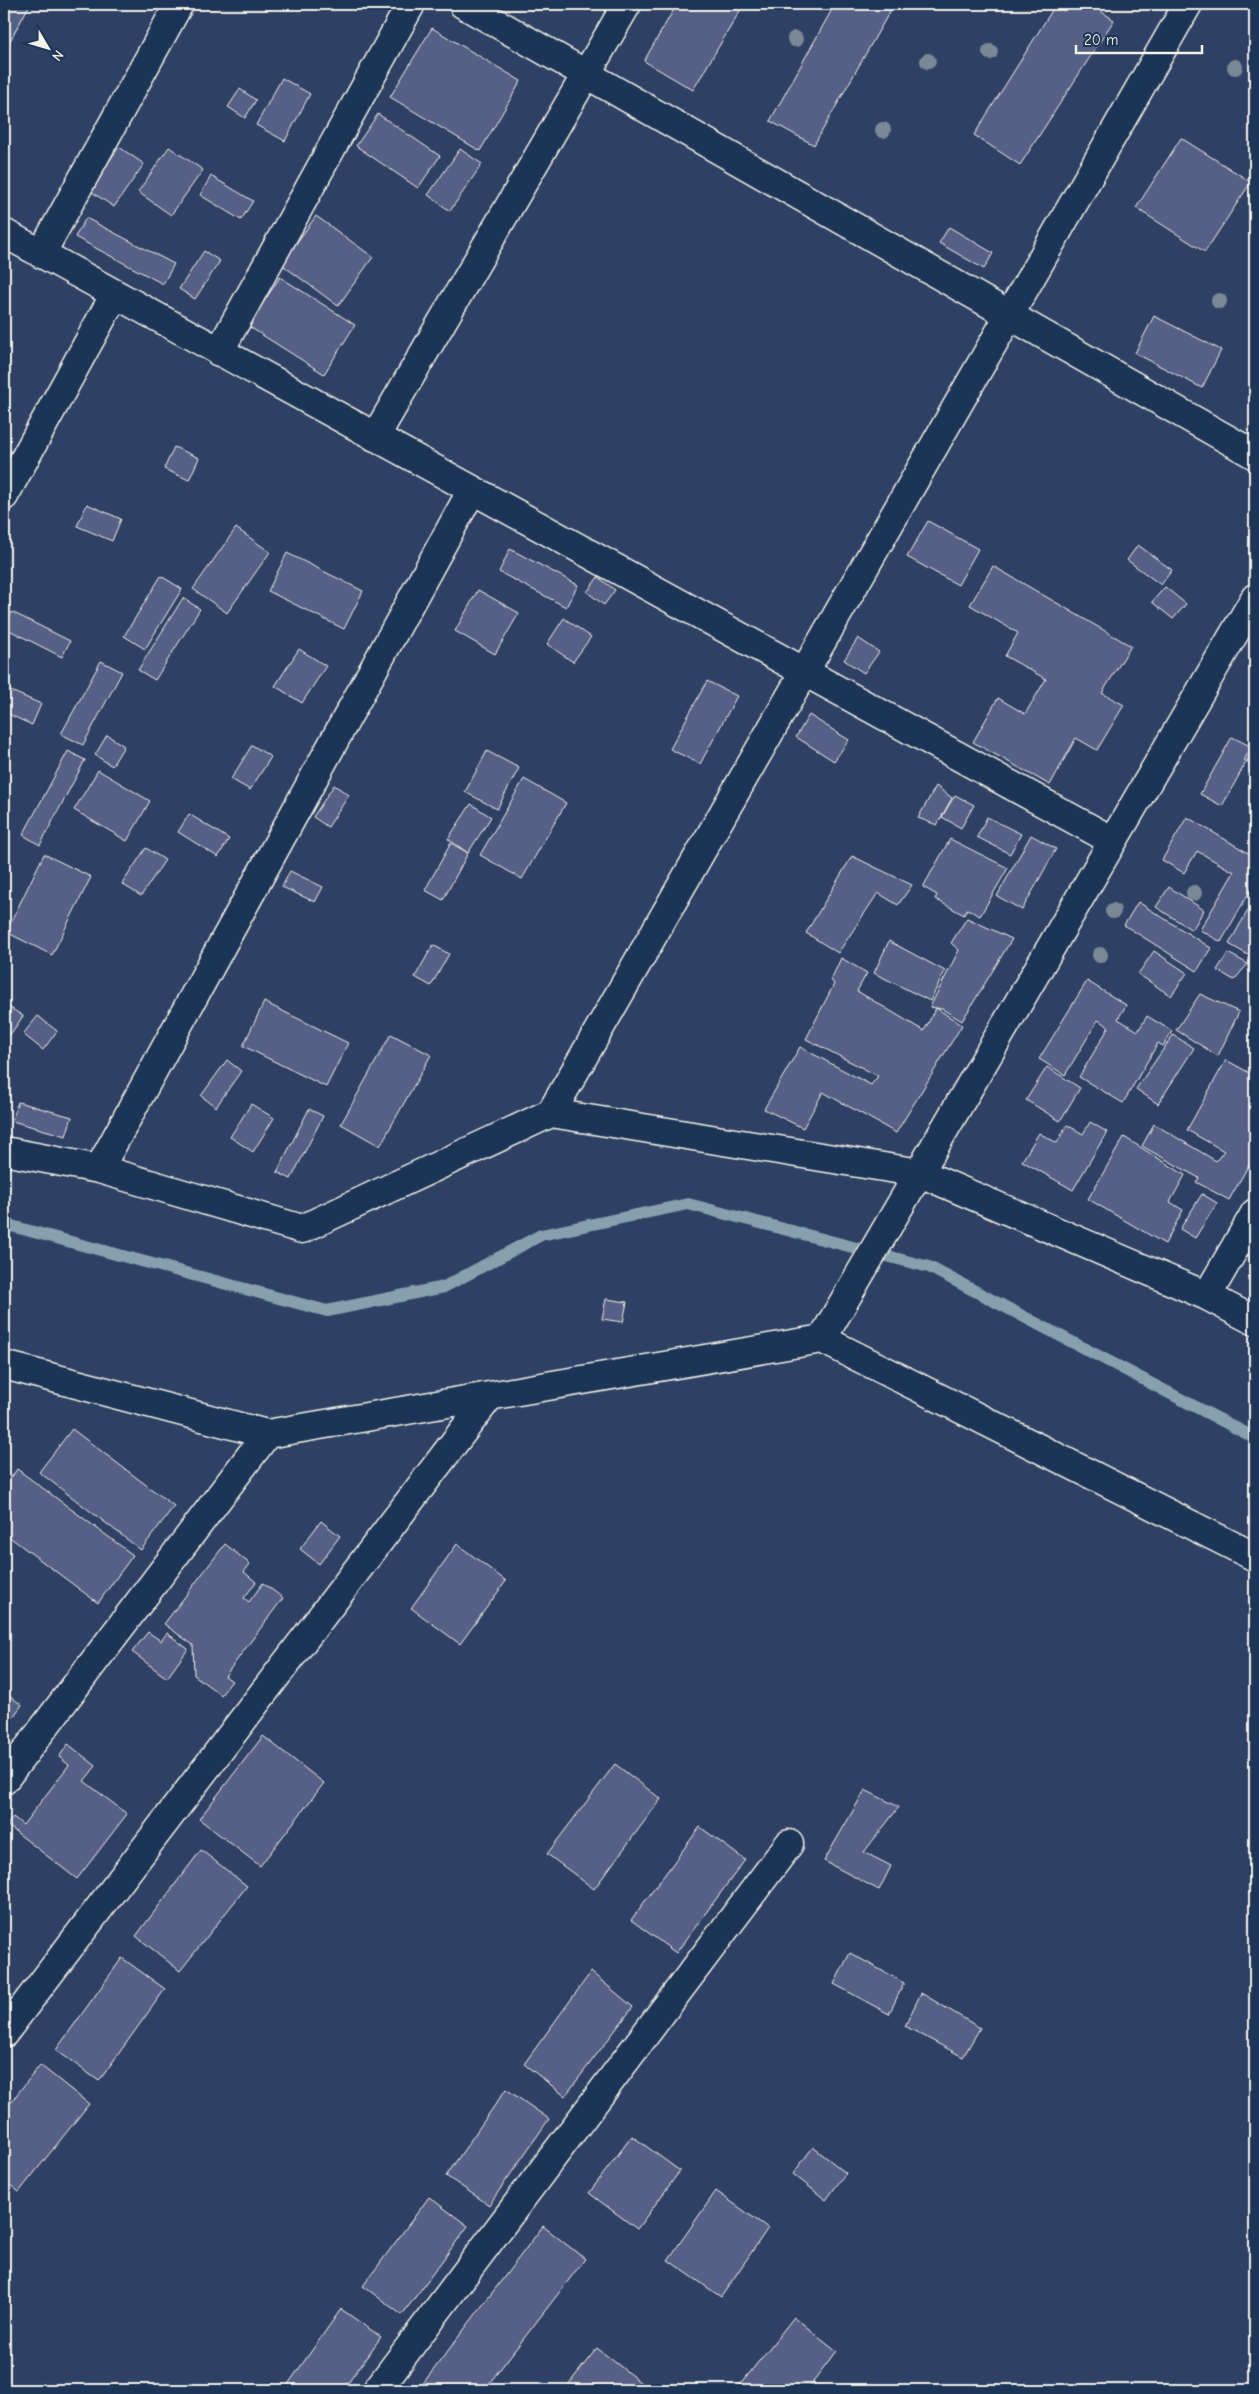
<svg xmlns="http://www.w3.org/2000/svg" width="1259" height="2394" viewBox="0 0 1259 2394" font-family="'Comic Neue',sans-serif">
	<style>
		.lines { fill: none; stroke-linecap: round; stroke-linejoin: round }
		.stream { stroke: #87a0ad; stroke-width: 12 }
		.building { fill: #576187; stroke: #f4f1e8 }
		.minor-casing { stroke: #f4f1e8; stroke-width: 31 }
		.minor { stroke: #1d3557; stroke-width: 28 }
		.tree { fill: #7a8896 }
	</style>
	<rect width="100%" height="100%" fill="#2e4165"/>
	<filter id="ink" filterUnits="userSpaceOnUse"><feTurbulence type="fractalNoise" baseFrequency=".02" numOctaves="2"/><feDisplacementMap in="SourceGraphic" scale="10" xChannelSelector="R" yChannelSelector="G"/><feConvolveMatrix kernelMatrix="1 2 1 2 8 2 1 2 1" color-interpolation-filters="sRGB"/></filter>
	<g filter="url(#ink)">
		<g class="lines">
			<path class="stream" d="M 4,1224 L 327,1311 L 444,1287 L 541,1235 L 688,1204 L 929,1267 L 1255,1438"/>
		</g>
		<path class="building" d="M 4,4 L 30,4 L 5,50 L 4,49 Z
			M 677,4 L 744,4 L 693,90 L 644,61 Z
			M 835,4 L 894,4 L 814,145 L 770,121 Z
			M 1056,4 L 1090,4 L 1114,20 L 1020,165 L 974,135 Z
			M 432,28 L 521,81 L 480,151 L 390,97 Z
			M 282,78 L 310,94 L 285,141 L 256,125 Z
			M 240,89 L 256,100 L 245,118 L 228,107 Z
			M 378,114 L 440,156 L 418,188 L 356,146 Z
			M 1181,138 L 1251,182 L 1205,252 L 1136,208 Z
			M 119,147 L 144,164 L 114,207 L 89,190 Z
			M 169,147 L 203,170 L 171,215 L 138,192 Z
			M 460,149 L 482,164 L 450,211 L 428,195 Z
			M 211,176 L 253,201 L 241,220 L 200,195 Z
			M 316,216 L 373,257 L 338,306 L 281,264 Z
			M 86,218 L 174,264 L 163,284 L 75,237 Z
			M 949,227 L 993,253 L 984,269 L 939,243 Z
			M 204,251 L 220,261 L 195,299 L 179,289 Z
			M 280,277 L 355,325 L 324,374 L 248,326 Z
			M 1154,316 L 1221,350 L 1202,388 L 1135,353 Z
			M 174,447 L 199,458 L 189,480 L 164,469 Z
			M 87,504 L 121,519 L 112,541 L 77,526 Z
			M 928,521 L 978,549 L 958,585 L 907,557 Z
			M 236,528 L 270,552 L 227,613 L 193,589 Z
			M 1138,545 L 1172,570 L 1161,585 L 1127,560 Z
			M 510,549 L 578,585 L 566,607 L 499,572 Z
			M 287,553 L 363,591 L 344,629 L 268,591 Z
			M 993,566 L 1131,646 L 1102,693 L 1124,705 L 1097,750 L 1076,738 L 1050,785 L 973,742 L 998,698 L 1025,714 L 1046,679 L 1005,656 L 1018,633 L 970,605 Z
			M 161,576 L 182,589 L 145,649 L 124,636 Z
			M 598,577 L 615,590 L 604,605 L 587,592 Z
			M 1165,587 L 1186,604 L 1173,619 L 1152,602 Z
			M 478,590 L 519,613 L 495,654 L 455,631 Z
			M 183,598 L 200,609 L 155,680 L 138,670 Z
			M 12,612 L 70,641 L 62,657 L 5,628 Z
			M 564,618 L 591,637 L 573,662 L 547,644 Z
			M 858,638 L 879,652 L 864,673 L 844,660 Z
			M 299,649 L 326,666 L 302,703 L 275,686 Z
			M 101,661 L 122,672 L 83,745 L 61,734 Z
			M 707,681 L 737,696 L 700,764 L 670,749 Z
			M 4,688 L 41,704 L 32,725 L 4,712 Z
			M 809,715 L 849,740 L 834,761 L 796,737 Z
			M 107,735 L 124,746 L 112,766 L 95,755 Z
			M 1232,737 L 1254,748 L 1222,806 L 1200,794 Z
			M 1255,742 L 1255,767 L 1244,760 Z
			M 252,745 L 271,757 L 250,790 L 231,779 Z
			M 68,751 L 85,760 L 40,845 L 23,835 Z
			M 487,751 L 519,768 L 497,809 L 465,792 Z
			M 98,770 L 150,801 L 127,841 L 74,810 Z
			M 524,779 L 566,803 L 522,879 L 480,855 Z
			M 334,785 L 349,795 L 328,827 L 313,817 Z
			M 936,786 L 952,798 L 937,825 L 918,818 Z
			M 955,795 L 974,805 L 961,828 L 942,817 Z
			M 471,804 L 491,817 L 468,853 L 448,839 Z
			M 189,814 L 229,839 L 218,857 L 178,832 Z
			M 987,817 L 1021,834 L 1010,854 L 977,837 Z
			M 1187,817 L 1255,857 L 1255,882 L 1221,942 L 1200,930 L 1234,872 L 1197,851 L 1184,873 L 1162,860 Z
			M 1031,835 L 1056,849 L 1022,910 L 997,896 Z
			M 950,839 L 1008,868 L 980,916 L 967,909 L 964,915 L 935,899 L 937,895 L 923,887 Z
			M 451,843 L 468,853 L 443,900 L 425,890 Z
			M 146,848 L 165,860 L 141,896 L 122,884 Z
			M 44,854 L 91,877 L 52,955 L 6,932 Z
			M 852,856 L 912,885 L 898,905 L 878,893 L 838,953 L 806,933 Z
			M 290,871 L 323,887 L 315,902 L 282,887 Z
			M 1169,887 L 1204,910 L 1192,930 L 1156,907 Z
			M 1255,898 L 1255,959 L 1229,944 Z
			M 1138,902 L 1211,948 L 1197,971 L 1124,925 Z
			M 967,918 L 1012,939 L 962,1021 L 942,1009 L 930,1007 L 959,950 L 951,943 Z
			M 889,941 L 945,971 L 930,1001 L 874,973 Z
			M 433,945 L 449,954 L 431,986 L 415,977 Z
			M 1154,951 L 1187,973 L 1171,996 L 1138,974 Z
			M 1228,953 L 1248,964 L 1234,980 L 1217,970 Z
			M 841,958 L 867,973 L 857,991 L 924,1031 L 936,1008 L 962,1025 L 896,1133 L 823,1092 L 803,1128 L 764,1109 L 800,1047 L 871,1085 L 878,1076 L 806,1039 L 834,984 L 831,980 Z
			M 1087,981 L 1126,1005 L 1118,1019 L 1138,1031 L 1147,1016 L 1172,1031 L 1163,1046 L 1158,1043 L 1123,1103 L 1079,1077 L 1109,1027 L 1098,1020 L 1065,1075 L 1039,1059 Z
			M 1200,994 L 1239,1012 L 1218,1056 L 1176,1030 Z
			M 264,1002 L 348,1043 L 326,1087 L 243,1046 Z
			M 4,1004 L 23,1016 L 10,1035 L 4,1031 Z
			M 38,1016 L 57,1031 L 43,1050 L 23,1034 Z
			M 391,1034 L 431,1055 L 380,1146 L 341,1124 Z
			M 1173,1035 L 1194,1048 L 1158,1104 L 1136,1089 Z
			M 227,1060 L 241,1071 L 216,1107 L 201,1096 Z
			M 1226,1060 L 1255,1076 L 1255,1154 L 1229,1200 L 1196,1182 L 1199,1178 L 1142,1146 L 1154,1124 L 1216,1161 L 1224,1151 L 1187,1130 Z
			M 1047,1067 L 1080,1088 L 1060,1121 L 1026,1100 Z
			M 18,1102 L 72,1117 L 66,1136 L 12,1121 Z
			M 251,1104 L 274,1118 L 253,1152 L 230,1137 Z
			M 309,1109 L 323,1116 L 291,1179 L 277,1172 Z
			M 1090,1122 L 1107,1132 L 1073,1190 L 1022,1161 L 1039,1133 L 1057,1143 L 1067,1125 L 1083,1134 Z
			M 1124,1137 L 1185,1175 L 1170,1202 L 1183,1210 L 1165,1244 L 1088,1199 Z
			M 1202,1194 L 1217,1203 L 1195,1238 L 1180,1229 Z
			M 606,1299 L 627,1302 L 623,1322 L 602,1319 Z
			M 72,1429 L 174,1506 L 141,1550 L 39,1472 Z
			M 17,1469 L 133,1555 L 98,1603 L 4,1533 L 4,1488 Z
			M 321,1521 L 340,1536 L 319,1564 L 300,1549 Z
			M 225,1544 L 250,1564 L 244,1572 L 256,1582 L 244,1598 L 249,1602 L 263,1583 L 283,1598 L 225,1676 L 232,1681 L 221,1695 L 194,1675 L 193,1645 L 164,1624 Z
			M 457,1544 L 506,1581 L 460,1644 L 411,1608 Z
			M 148,1632 L 161,1641 L 167,1633 L 188,1649 L 167,1678 L 132,1652 Z
			M 4,1692 L 22,1705 L 4,1729 Z
			M 263,1736 L 324,1783 L 260,1866 L 199,1819 Z
			M 68,1744 L 96,1766 L 84,1781 L 127,1814 L 77,1879 L 7,1825 L 13,1817 L 23,1825 L 69,1765 L 59,1757 Z
			M 615,1764 L 661,1799 L 594,1889 L 547,1854 Z
			M 865,1790 L 899,1807 L 864,1852 L 891,1866 L 879,1890 L 824,1861 Z
			M 700,1827 L 745,1860 L 676,1953 L 631,1920 Z
			M 201,1850 L 247,1886 L 180,1971 L 136,1936 Z
			M 850,1953 L 904,1983 L 889,2014 L 834,1984 Z
			M 122,1958 L 165,1989 L 99,2081 L 56,2050 Z
			M 591,1972 L 633,2007 L 565,2096 L 524,2064 Z
			M 921,1993 L 980,2028 L 963,2057 L 905,2026 Z
			M 40,2065 L 89,2104 L 19,2192 L 4,2180 L 4,2111 Z
			M 506,2089 L 549,2119 L 489,2205 L 446,2176 Z
			M 632,2136 L 680,2171 L 637,2229 L 589,2193 Z
			M 813,2147 L 846,2173 L 826,2200 L 793,2174 Z
			M 716,2191 L 768,2228 L 721,2297 L 668,2260 Z
			M 429,2197 L 468,2226 L 402,2315 L 363,2286 Z
			M 543,2226 L 585,2259 L 484,2390 L 418,2390 Z
			M 341,2309 L 381,2337 L 343,2390 L 284,2390 Z
			M 794,2317 L 837,2351 L 807,2390 L 736,2390 Z
			M 597,2348 L 650,2390 L 564,2390 Z"/>
		<g class="lines">
			<defs>
				<path id="minor" d="M 463,4 L 1255,455
					M 4,233 L 1113,841
					M 41,254 L 179,4
					M 219,352 L 411,4
					M 375,437 L 627,4
					M 4,496 L 115,294
					M 551,1113 L 1188,4
					M 4,1151 L 99,1169 L 302,1229 L 551,1113 L 920,1173 L 1207,1296 L 1255,1321
					M 99,1169 L 472,490
					M 1207,1296 L 1255,1213
					M 822,1339 L 1255,598
					M 4,1365 L 267,1434 L 822,1339 L 1255,1557
					M 4,1780 L 267,1434
					M 4,2033 L 489,1397
					M 377,2390 L 789,1844"/>
			</defs>
			<use href="#minor" class="minor-casing"/>
			<use href="#minor" class="minor"/>
		</g>
		<g class="tree">
			<circle cx="795" cy="39" r="8"/>
			<circle cx="990" cy="52" r="8"/>
			<circle cx="928" cy="61" r="8"/>
			<circle cx="1235" cy="67" r="8"/>
			<circle cx="883" cy="130" r="8"/>
			<circle cx="1219" cy="301" r="8"/>
			<circle cx="1194" cy="893" r="8"/>
			<circle cx="1113" cy="911" r="8"/>
			<circle cx="1100" cy="955" r="8"/>
		</g>
	</g>
	<rect width="1259" height="2394" fill="none" stroke="#1d3557" stroke-width="20"/>
	<rect x="10" y="10" width="1239" height="2374" fill="none" stroke="#f4f1e8" stroke-width="2" filter="url(#ink)"/>
	<g transform="translate(48 48) rotate(128)" stroke="#1d3557" stroke-width="4" paint-order="stroke">
	<path d="M0-4L9 19L0 12L-9 19Z" fill="#f4f1e8"/>
	<text y="-8" font-size="14" font-weight="bold" text-anchor="middle" fill="#f4f1e8">N</text>
	</g>
	<path d="M1076 45v8h126v-8" fill="none" stroke="#f4f1e8" stroke-width="2.5"/>
	<text x="1084" y="45" font-size="15" fill="#f4f1e8" stroke="#1d3557" stroke-width="4" paint-order="stroke">20 m</text>
</svg>
